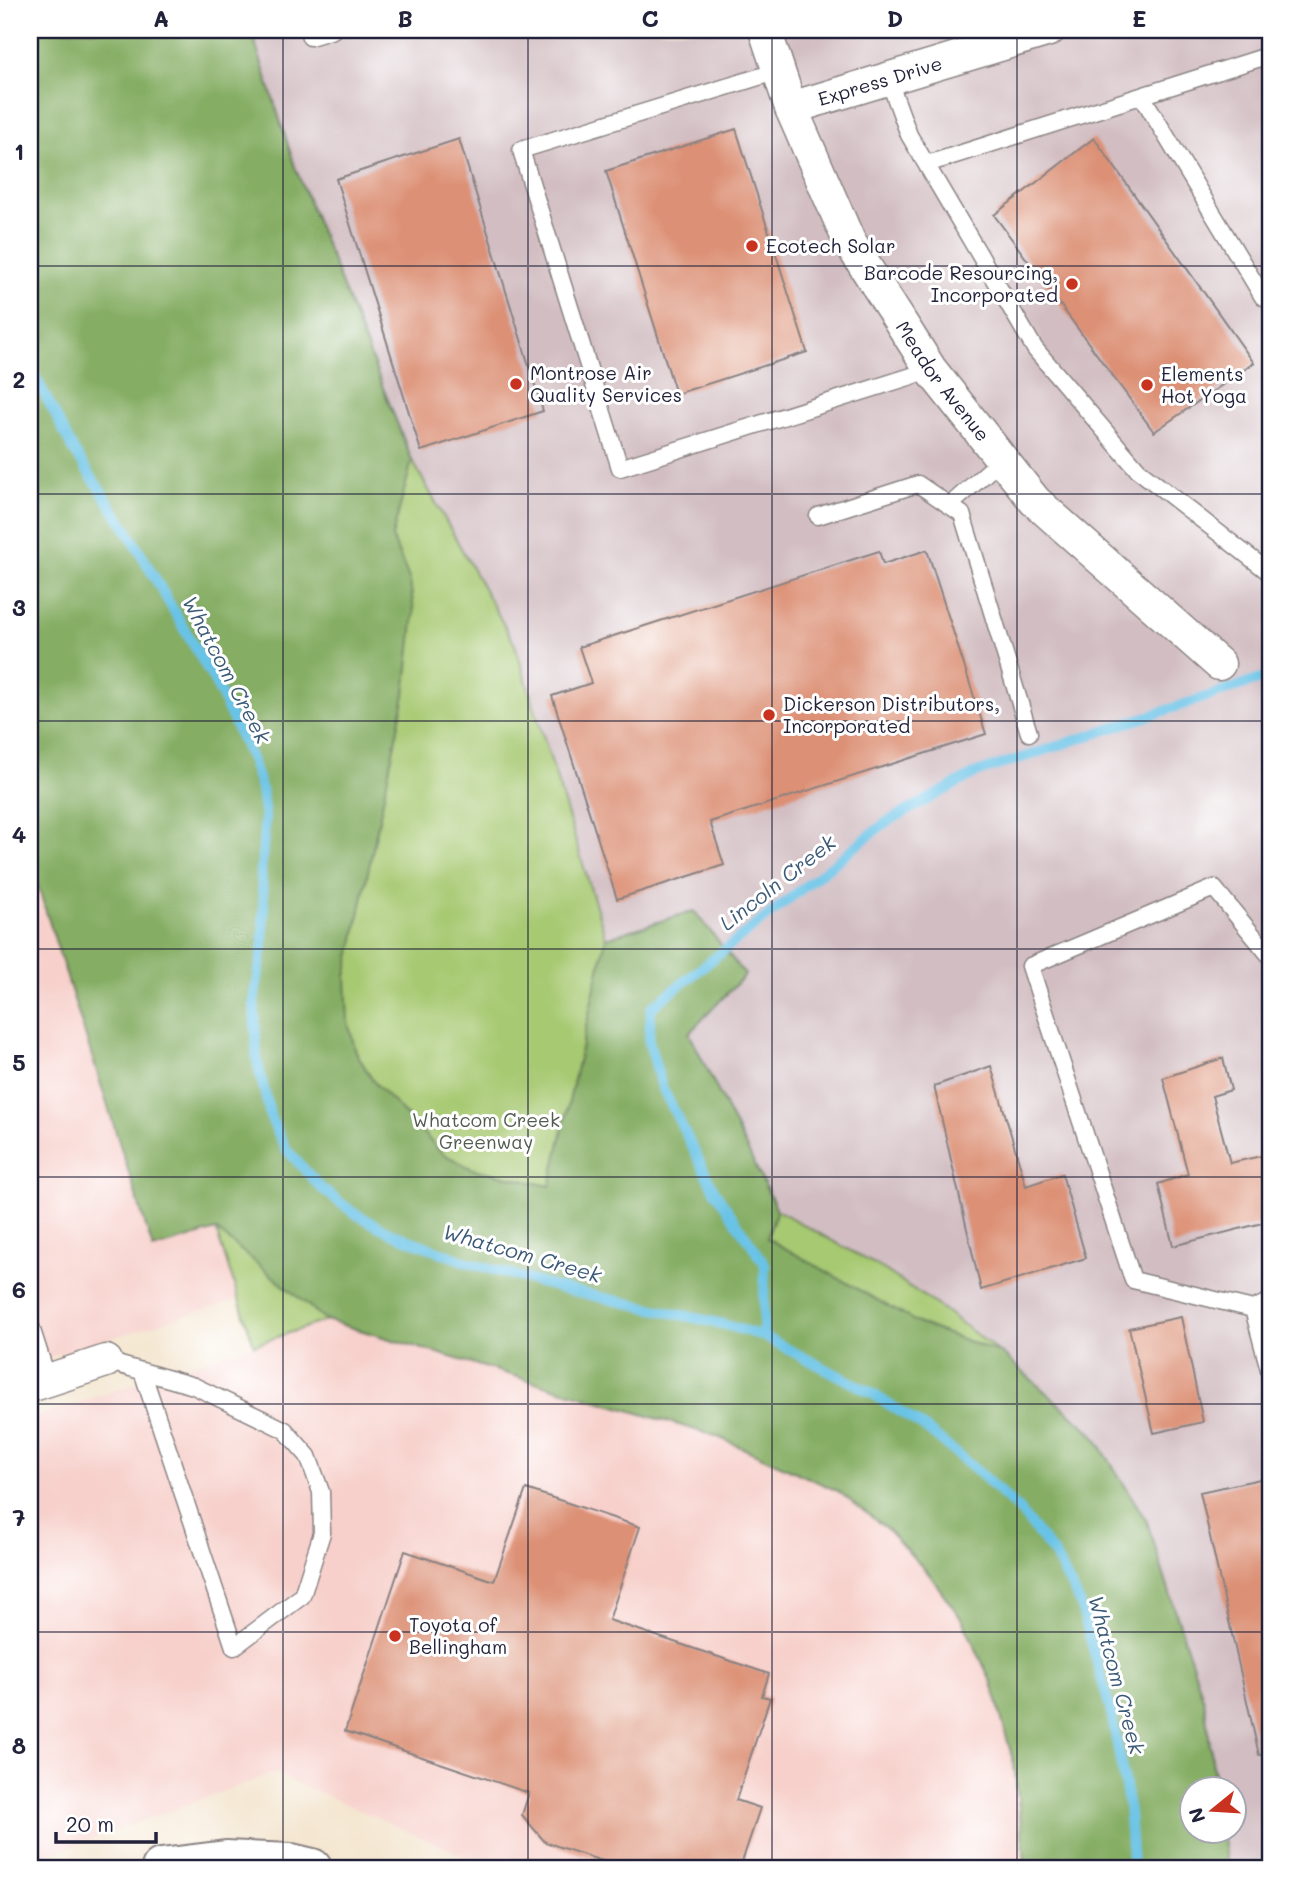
<svg xmlns="http://www.w3.org/2000/svg" width="1300" height="1898" viewBox="0 0 1300 1898" font-family="Mali,sans-serif">
	<style>
		.built { fill: #f7d0cb }
		.industrial { fill: #d2bec2 }
		.green { fill: #a7c972; stroke: #647656; stroke-width: 2 }
		.forest { fill: #85ad64; stroke: #546850; stroke-width: 2 }
		.lines { fill: none; stroke-linecap: round; stroke-linejoin: round }
		.stream { stroke: #69c3e7; stroke-width: 10 }
		.building { fill: #dc9075 }
		.service-casing { stroke: #8a8282; stroke-width: 19 }
		.minor-casing { stroke: #8a8282; stroke-width: 35 }
		.motorway-casing { stroke: #8a8282; stroke-width: 42 }
		.service { stroke: #fff; stroke-width: 16 }
		.minor { stroke: #fff; stroke-width: 32 }
		.motorway { stroke: #fff; stroke-width: 38 }
		.grid { fill: none; stroke: #22223b; stroke-width: 2; stroke-opacity: 0.55 }
		.poi-dot { fill: #c8321e; stroke: #fff; stroke-width: 2.5 }
		.labels { text-anchor: middle; stroke-width: 6; stroke-linejoin: round; paint-order: stroke }
		.street-label { font-size: 19px; fill: #22223b; stroke: #fff }
		.poi-label { font-size: 19px; fill: #22223b; stroke: #fff; text-anchor: start }
		.park-label { font-size: 19px; fill: #515c4e; stroke: #fff }
		.water-label { font-size: 21px; font-style: italic; fill: #3b5a77; stroke: #fff }
		.neatline { fill: none; stroke: #22223b; stroke-width: 2.5 }
		.grid-label { font-size: 23px; text-anchor: middle; font-weight: bold; fill: #22223b }
	</style>
	<rect width="100%" height="100%" fill="#fff"/>
	<filter id="ink" filterUnits="userSpaceOnUse"><feTurbulence type="fractalNoise" baseFrequency=".0143" numOctaves="2"/><feDisplacementMap in="SourceGraphic" scale="14" xChannelSelector="R" yChannelSelector="G"/><feConvolveMatrix kernelMatrix="1 2 1 2 8 2 1 2 1" color-interpolation-filters="sRGB"/></filter>
	<filter id="wash" filterUnits="userSpaceOnUse"><feTurbulence type="fractalNoise" baseFrequency=".00686" numOctaves="4" result="noise"/><feDisplacementMap in="SourceGraphic" scale="28" xChannelSelector="R" yChannelSelector="G"/><feGaussianBlur stdDeviation="1.57" result="paint"/><feColorMatrix in="noise" values="0 0 0 0 0 0 0 0 0 0 0 0 0 0 0 0 0 1.4 0 .05"/><feComposite in="paint" operator="in"/></filter>
	<g filter="url(#wash)">
		<rect width="100%" height="100%" fill="#f3e3ca"/>
		<path class="built" d="M 30,554 L 216,1230 L 239,1299 L 30,1363 Z
			M 326,1320 L 716,1436 L 838,1491 L 886,1528 L 929,1574 L 963,1621 L 992,1683 L 1014,1764 L 1026,1868 L 491,1868 L 275,1773 L 30,1861 L 30,1419 Z"/>
		<path class="industrial" d="M 251,30 L 1270,30 L 1270,1868 L 1227,1868 L 1222,1832 L 1234,1832 L 1234,1790 L 1216,1789 L 1204,1701 L 1001,1353 L 941,1308 L 885,1270 L 777,1210 L 689,1033 L 606,938 L 515,645 L 412,460 L 295,167 Z"/>
		<path class="green" d="M 30,30 L 251,30 L 295,167 L 412,460 L 515,645 L 606,938 L 694,911 L 745,975 L 689,1033 L 777,1210 L 885,1270 L 941,1308 L 1001,1353 L 1093,1434 L 1147,1522 L 1204,1701 L 1216,1789 L 1192,1790 L 1192,1832 L 1222,1832 L 1227,1868 L 1026,1868 L 1014,1764 L 992,1683 L 963,1621 L 929,1574 L 886,1528 L 838,1491 L 716,1436 L 327,1320 L 254,1345 L 216,1230 Z"/>
		<path class="forest" d="M 30,30 L 251,30 L 295,167 L 412,461 L 392,537 L 410,581 L 414,612 L 405,695 L 346,977 L 348,1022 L 356,1052 L 373,1081 L 443,1154 L 473,1169 L 550,1186 L 606,938 L 694,911 L 745,975 L 689,1033 L 777,1210 L 767,1238 L 920,1324 L 1001,1353 L 1093,1434 L 1147,1522 L 1204,1701 L 1216,1789 L 1192,1790 L 1192,1832 L 1222,1832 L 1227,1868 L 1026,1868 L 1014,1764 L 992,1683 L 963,1621 L 929,1574 L 886,1528 L 838,1491 L 716,1436 L 326,1320 L 216,1230 L 153,1249 L 30,861 Z"/>
		<g class="lines">
			<path class="stream" d="M 30,366 L 74,451 L 126,528 L 216,684 L 252,761 L 261,788 L 265,817 L 261,873 L 264,907 L 263,947 L 254,1001 L 257,1060 L 271,1119 L 286,1149 L 321,1188 L 354,1213 L 391,1233 L 469,1263 L 559,1288 L 722,1324 L 763,1336 L 870,1392 L 929,1431 L 982,1475 L 1019,1510 L 1054,1554 L 1080,1603 L 1111,1712 L 1128,1802 L 1133,1868
				M 763,1336 L 765,1264 L 714,1190 L 662,1087 L 649,1042 L 651,1008 L 885,823 L 976,773 L 1270,676"/>
		</g>
		<g id="blocks">
			<path class="building" d="M 736,129 L 807,352 L 676,394 L 606,171 Z
				M 1094,138 L 1254,363 L 1154,432 L 994,215 Z
				M 459,139 L 543,411 L 421,451 L 336,179 Z
				M 927,550 L 986,734 L 710,822 L 724,865 L 617,899 L 552,696 L 591,683 L 579,647 L 879,551 L 883,564 Z
				M 1223,1058 L 1231,1090 L 1212,1096 L 1230,1163 L 1270,1154 L 1270,1221 L 1173,1246 L 1158,1184 L 1188,1174 L 1163,1078 Z
				M 991,1066 L 1026,1186 L 1062,1174 L 1086,1258 L 981,1290 L 934,1086 Z
				M 1181,1317 L 1203,1422 L 1154,1433 L 1129,1328 Z
				M 1265,1478 L 1270,1504 L 1270,1754 L 1259,1755 L 1200,1492 Z
				M 526,1489 L 640,1527 L 609,1620 L 769,1674 L 762,1696 L 770,1698 L 736,1800 L 760,1808 L 740,1868 L 623,1868 L 545,1842 L 522,1815 L 529,1793 L 345,1731 L 405,1551 L 494,1581 Z"/>
		</g>
	</g>
	<g filter="url(#ink)">
		<use href="#blocks" fill-opacity="0" stroke="#8a8282" stroke-width="2"/>
		<g class="lines">
			<defs>
				<path id="service" d="M 308,30 L 310,37 L 333,30
					M 778,71 L 521,150 L 620,468 L 931,370
					M 888,78 L 909,135 L 1035,349 L 1138,470 L 1270,573
					M 1142,96 L 1263,297 L 1270,294
					M 927,164 L 1270,55
					M 949,506 L 1002,459
					M 818,516 L 918,484 L 962,514 L 1029,733
					M 1270,956 L 1214,888 L 1030,966 L 1133,1280 L 1253,1309 L 1270,1301
					M 1253,1309 L 1270,1373
					M 30,1324 L 48,1380
					M 106,1361 L 194,1386 L 285,1430 L 308,1456 L 321,1492 L 322,1533 L 302,1596 L 234,1647 L 142,1371"/>
				<g id="minor">
					<path id="s1" d="M 765,30 L 791,108 L 849,241 L 931,370 L 1035,501 L 1219,664"/>
					<path id="s2" d="M 791,108 L 1049,30"/>
					<path d="M 30,1386 L 106,1361"/>
				</g>
				<path id="motorway" d="M 161,1868 L 226,1860 L 291,1863 L 312,1868"/>
			</defs>
			<use href="#service" class="service-casing"/>
			<use href="#minor" class="minor-casing"/>
			<use href="#motorway" class="motorway-casing"/>
			<use href="#service" class="service"/>
			<use href="#minor" class="minor"/>
			<use href="#motorway" class="motorway"/>
		</g>
	</g>
	<path class="grid" d="M 283,30 L 283,1868M 528,30 L 528,1868M 772,30 L 772,1868M 1017,30 L 1017,1868M 30,266 L 1270,266M 30,494 L 1270,494M 30,721 L 1270,721M 30,949 L 1270,949M 30,1177 L 1270,1177M 30,1404 L 1270,1404M 30,1632 L 1270,1632"/>
	<g class="poi-dot">
		<circle cx="752" cy="246" r="7"/>
		<circle cx="1072" cy="284" r="7"/>
		<circle cx="516" cy="384" r="7"/>
		<circle cx="1147" cy="385" r="7"/>
		<circle cx="769" cy="715" r="7"/>
		<circle cx="395" cy="1636" r="7"/>
	</g>
	<g class="labels">
		<g class="street-label">
			<text dy="7" stroke="none"><textPath href="#s2" startOffset="93">Express Drive</textPath></text>
			<text dy="7" stroke="none"><textPath href="#s1" startOffset="396">Meador Avenue</textPath></text>
		</g>
		<g class="poi-label">
			<text x="766" y="253">Ecotech Solar</text>
			<text x="1058" y="280" text-anchor="end">Barcode Resourcing,<tspan x="1058" dy="22">Incorporated</tspan></text>
			<text x="530" y="380">Montrose Air<tspan x="530" dy="22">Quality Services</tspan></text>
			<text x="1161" y="381">Elements<tspan x="1161" dy="22">Hot Yoga</tspan></text>
			<text x="783" y="711">Dickerson Distributors,<tspan x="783" dy="22">Incorporated</tspan></text>
			<text x="409" y="1632">Toyota of<tspan x="409" dy="22">Bellingham</tspan></text>
		</g>
		<g class="park-label">
			<text x="486" y="1127">Whatcom Creek<tspan x="486" dy="22">Greenway</tspan></text>
		</g>
		<g class="water-label">
			<text transform="translate(226 670) rotate(62)" y="7">Whatcom Creek</text>
			<text transform="translate(778 883) rotate(-38)" y="7">Lincoln Creek</text>
			<text transform="translate(522 1254) rotate(16)" y="7">Whatcom Creek</text>
			<text transform="translate(1116 1675) rotate(75)" y="7">Whatcom Creek</text>
		</g>
	</g>
	<rect width="1300" height="1898" fill="none" stroke="#fff" stroke-width="77"/>
	<g transform="translate(1213 1810) rotate(252)"><circle r="33" fill="#ffffff" stroke="#a7a7b1" stroke-width="2"/>
	<path d="M0-5L12 26L0 18L-12 26Z" fill="#c8321e"/>
	<text y="-10" font-size="19" font-weight="bold" text-anchor="middle" fill="#22223b">N</text>
	</g>
	<path d="M56 1832v10h100v-10" fill="none" stroke="#22223b" stroke-width="3.5"/>
	<text x="66" y="1832" font-size="21" fill="#22223b" stroke="#ffffff" stroke-width="5" paint-order="stroke">20 m</text>
	<rect x="38" y="38" width="1224" height="1822" class="neatline"/>
	<g class="grid-label">
		<text x="161" y="27">A</text>
		<text x="405" y="27">B</text>
		<text x="650" y="27">C</text>
		<text x="895" y="27">D</text>
		<text x="1139" y="27">E</text>
		<text x="19" y="160">1</text>
		<text x="19" y="388">2</text>
		<text x="19" y="616">3</text>
		<text x="19" y="843">4</text>
		<text x="19" y="1071">5</text>
		<text x="19" y="1298">6</text>
		<text x="19" y="1526">7</text>
		<text x="19" y="1754">8</text>
	</g>
</svg>
